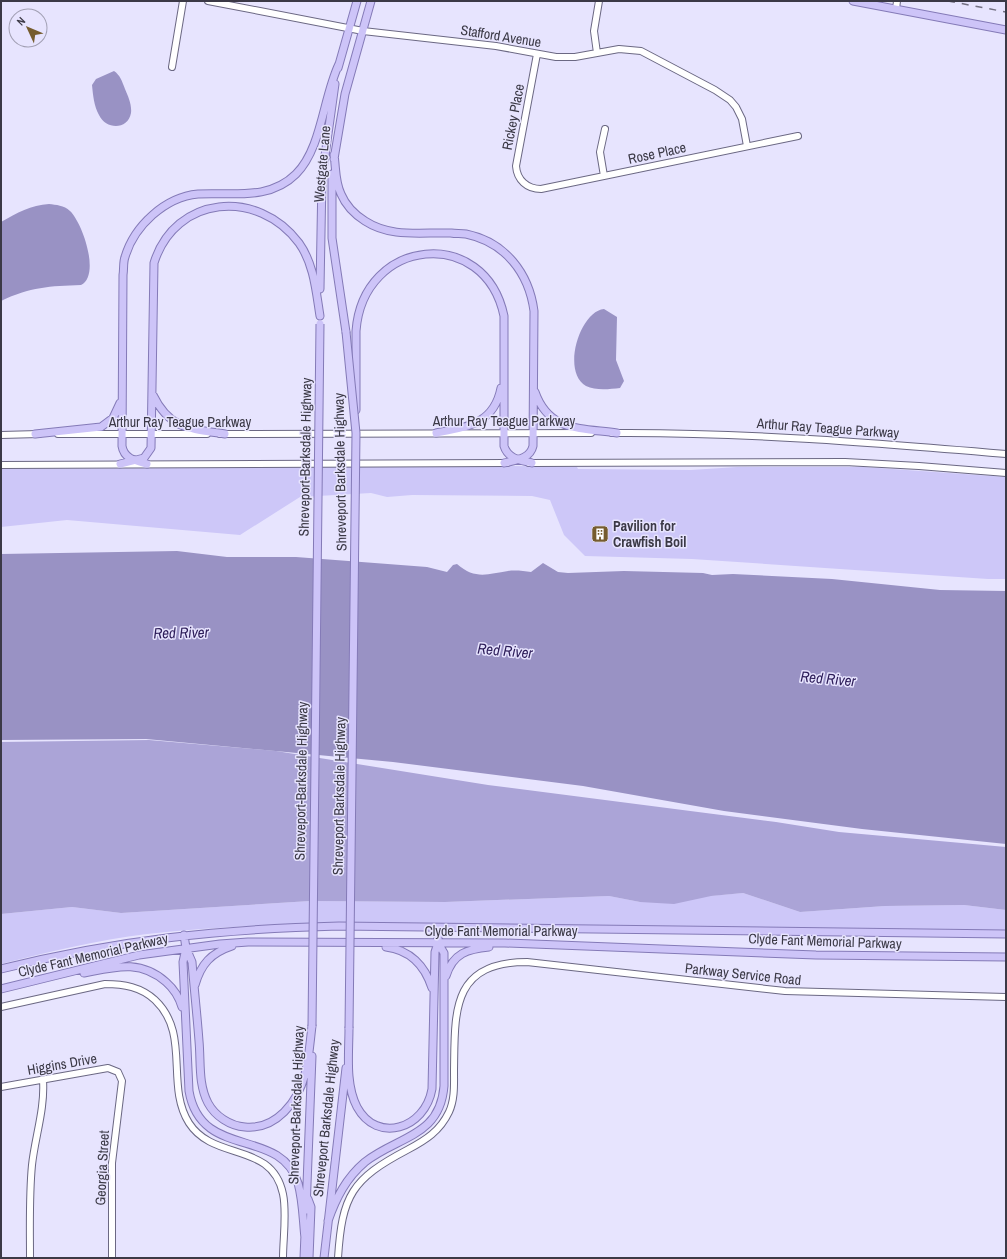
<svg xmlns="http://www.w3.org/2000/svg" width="1007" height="1259" viewBox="0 0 1007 1259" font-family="'Archivo Narrow',sans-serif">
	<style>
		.green { fill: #cdc7f8 }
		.forest { fill: #aba4d7 }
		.water { fill: #9992c4 }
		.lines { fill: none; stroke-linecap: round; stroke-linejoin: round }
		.minor-casing { stroke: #6b6883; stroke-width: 8 }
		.major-casing { stroke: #847ab7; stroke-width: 9 }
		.minor { stroke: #fff; stroke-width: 6 }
		.major { stroke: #cdc4f8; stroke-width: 7 }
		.rail { stroke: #726f81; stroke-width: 1.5; stroke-dasharray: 7 7; stroke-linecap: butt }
		.major-bridge-casing { stroke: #847ab7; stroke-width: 9; stroke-linecap: butt }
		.major-bridge { stroke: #cdc4f8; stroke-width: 7 }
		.labels { text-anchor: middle; stroke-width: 3; stroke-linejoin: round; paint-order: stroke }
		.street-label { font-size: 14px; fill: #3b3946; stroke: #e7e4fe }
		.poi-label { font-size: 14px; font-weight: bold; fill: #3b3946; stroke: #e7e4fe; text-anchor: start }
		.water-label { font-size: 15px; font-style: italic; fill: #2d1d59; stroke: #e7e4fe }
	</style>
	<rect width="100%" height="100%" fill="#e7e4fe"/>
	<path class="green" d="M 514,466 L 577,467 L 578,469 L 691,470 L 737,467 L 864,467 L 1006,477 L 1006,579 L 988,579 L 692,559 L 585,556 L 564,535 L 550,500 L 532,496 L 412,495 L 387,497 L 371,493 L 300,497 L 240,535 L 67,520 L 1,527 L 1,469 Z
		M 743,893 L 800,912 L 885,906 L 964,905 L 1006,910 L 1006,931 L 358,923 C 288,924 217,926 147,934 C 97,940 49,952 1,964 L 1,914 L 72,907 L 121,913 L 310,901 L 445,902 L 609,896 L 640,902 Z"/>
	<path class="forest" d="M 149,740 L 276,751 L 488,785 L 776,822 L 839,832 L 1006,847 L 1006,910 L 964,905 L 885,906 L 800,912 L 743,893 L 711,896 L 674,904 L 640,902 L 609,896 L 445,902 L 310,901 L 121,913 L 72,907 L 1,914 L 1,742 Z"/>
	<path class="water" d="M 114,71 C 120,75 122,81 125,89 C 128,96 132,105 131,113 C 128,130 106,130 99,115 C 94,106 93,95 92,85 L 96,79 Z
		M 49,204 C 56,205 64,205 70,211 C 82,222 101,275 81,285 C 50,286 30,287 1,301 L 1,222 C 17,213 31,205 49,204 Z
		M 604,309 L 617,317 L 616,360 L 624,381 L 620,388 C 610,389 596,391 586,386 C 561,372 580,311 604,309 Z
		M 177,551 L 227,557 L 296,557 L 427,567 L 447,572 L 453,565 L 457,564 C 475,580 488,574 508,571 C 515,570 524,571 531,572 L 543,563 L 558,572 L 568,573 L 624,571 L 703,573 L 712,575 L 733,574 L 832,579 L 940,590 L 1006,591 L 1006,844 L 862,829 L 724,811 L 583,786 L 393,762 L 146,739 L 1,740 L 1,554 Z"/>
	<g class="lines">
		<defs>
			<path id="minor" d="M 208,1 L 363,31 L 496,46 L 556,57 L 575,57 L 619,49 L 641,51 L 715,90 L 730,100 L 736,107 L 742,119 L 747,146
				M 896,9 L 897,1
				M 597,53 L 594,31 L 599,1
				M 537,54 L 516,166 C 517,180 527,189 541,189 L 798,136
				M 172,67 L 183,1
				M 604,176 L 600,152 L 605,129
				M 612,433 C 744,432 875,443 1006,454
				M 58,434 L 207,434
				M 220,434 L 591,433
				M 1,435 L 39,434
				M 529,463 L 845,462 L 919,466 L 1006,473
				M 1,465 L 507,463
				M 1,1007 L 105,984 C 124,984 141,987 155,1000 C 191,1034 165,1085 189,1123 C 214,1162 272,1141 283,1194 C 287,1213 283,1239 283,1258
				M 1,1087 L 108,1068 L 118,1072 L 122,1081 L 112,1163 L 112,1258
				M 30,1258 C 30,1227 29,1196 32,1165 C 35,1137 45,1109 43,1080
				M 338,1258 C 342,1195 352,1179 407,1150 C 426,1140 440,1131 449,1112 C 455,1099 454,1084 454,1070 C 455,1012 451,962 527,962 L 785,991 L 1006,997"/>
			<path id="major" d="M 853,1 L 1006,30
				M 338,68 L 357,1
				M 334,155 C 336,168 335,182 341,194 C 346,206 354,214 365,221 C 391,238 421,232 451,233 C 456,234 461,233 466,234 C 505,242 529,273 534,311 L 533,446 C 530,459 516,460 504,463
				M 334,159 L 345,94 L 371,1
				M 332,174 L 332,238 L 346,332
				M 320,289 L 322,177 L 335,84
				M 535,392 C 549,432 581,428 617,433
				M 153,395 C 170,430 191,429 225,434
				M 356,410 L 356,331 C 363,237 485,225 504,316 L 504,446 C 508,459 520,460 532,463
				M 436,433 C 467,427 494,424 501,388
				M 35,434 L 101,427 L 113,418 L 120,403
				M 120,464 L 144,458 L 151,448 L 154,263 C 175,195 258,188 299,243 C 314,264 316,291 320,316
				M 147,464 C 136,461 124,459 122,446 L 123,275 C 124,269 123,262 125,257 C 134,226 165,197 198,194 C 232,192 269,201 296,174 C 322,148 323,97 339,64
				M 184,935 L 186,948 L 183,962 L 189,1091 C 201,1161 280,1126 298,1183 C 303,1201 303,1220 305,1238
				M 386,947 C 410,950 425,966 432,988
				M 186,948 L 192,962 C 194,988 197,1014 199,1041 C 201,1062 198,1084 208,1103 C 215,1116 230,1126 245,1127 C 276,1130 298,1102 305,1074 C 309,1059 310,1042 312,1026
				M 1,969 C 116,940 221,929 339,926 L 1006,934
				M 84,973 C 115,967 140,959 166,982 C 174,989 179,997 182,1007
				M 446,976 C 453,953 468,949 489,947
				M 195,985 C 201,964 211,953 232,946
				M 1,989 L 139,955 L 220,944 L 248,942 L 505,943 L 816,955 L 1006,957
				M 349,1028 C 349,1053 345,1084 357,1107 C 377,1144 425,1129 432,1089 L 435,952 L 438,943 L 438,928
				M 308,1199 L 311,1207 L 309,1258
				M 306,1210 L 312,1056
				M 328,1221 C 336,1198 346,1178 365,1162 C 398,1136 440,1137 444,1086 L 444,953 L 438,943
				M 304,1258 L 305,1234
				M 324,1258 L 346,1068"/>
		</defs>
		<use href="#minor" class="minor-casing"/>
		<use href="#major" class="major-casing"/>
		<use href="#minor" class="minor"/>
		<use href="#major" class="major"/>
		<path class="rail" d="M 948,1 L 1006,12"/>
		<defs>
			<path id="major-bridge" d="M 346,332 L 356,433 L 349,1028
				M 312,1026 L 320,324"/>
		</defs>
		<use href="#major-bridge" class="major-bridge-casing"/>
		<use href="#major-bridge" class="major-bridge"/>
	</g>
	<defs>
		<symbol id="building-square" viewBox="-11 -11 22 22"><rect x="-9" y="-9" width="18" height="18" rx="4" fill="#765c2e" stroke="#e7e4fe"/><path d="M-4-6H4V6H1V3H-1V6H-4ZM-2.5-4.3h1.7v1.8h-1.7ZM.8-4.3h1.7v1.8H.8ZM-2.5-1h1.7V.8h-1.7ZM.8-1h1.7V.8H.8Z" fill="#fff"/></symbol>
	</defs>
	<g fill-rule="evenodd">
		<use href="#building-square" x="590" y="524" width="20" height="20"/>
	</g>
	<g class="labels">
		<g class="street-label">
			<text transform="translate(501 36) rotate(9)" y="5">Stafford Avenue</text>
			<text transform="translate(513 117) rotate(-79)" y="5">Rickey Place</text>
			<text transform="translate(657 153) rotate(-12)" y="5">Rose Place</text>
			<text transform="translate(322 164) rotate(-85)" y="5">Westgate Lane</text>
			<text x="504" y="426">Arthur Ray Teague Parkway</text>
			<text x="180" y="427">Arthur Ray Teague Parkway</text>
			<text transform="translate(828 428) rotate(4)" y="5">Arthur Ray Teague Parkway</text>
			<text transform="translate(305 457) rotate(-89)" y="5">Shreveport-Barksdale Highway</text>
			<text transform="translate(340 472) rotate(-91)" y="5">Shreveport Barksdale Highway</text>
			<text transform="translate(301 781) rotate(-89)" y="5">Shreveport-Barksdale Highway</text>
			<text transform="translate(339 796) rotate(-89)" y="5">Shreveport Barksdale Highway</text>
			<text x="501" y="936">Clyde Fant Memorial Parkway</text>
			<text transform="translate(825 941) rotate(2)" y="5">Clyde Fant Memorial Parkway</text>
			<text transform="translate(93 955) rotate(-13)" y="5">Clyde Fant Memorial Parkway</text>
			<text transform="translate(743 974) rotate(6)" y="5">Parkway Service Road</text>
			<text transform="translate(62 1064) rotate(-10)" y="5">Higgins Drive</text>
			<text transform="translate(296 1105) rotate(-88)" y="5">Shreveport-Barksdale Highway</text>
			<text transform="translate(326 1118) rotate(-84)" y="5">Shreveport Barksdale Highway</text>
			<text transform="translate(102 1168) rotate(-87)" y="5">Georgia Street</text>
		</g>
		<g class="poi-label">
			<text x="613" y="531">Pavilion for<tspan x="613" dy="16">Crawfish Boil</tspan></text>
		</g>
		<g class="water-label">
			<text transform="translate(181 633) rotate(-1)" y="5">Red River</text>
			<text transform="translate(505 651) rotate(5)" y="5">Red River</text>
			<text transform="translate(828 679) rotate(5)" y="5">Red River</text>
		</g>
	</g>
	<rect width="1007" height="1259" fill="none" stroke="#3b3946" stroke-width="4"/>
	<g transform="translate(28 28) rotate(314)"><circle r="19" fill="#e7e4fe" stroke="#a2a0b4"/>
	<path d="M0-3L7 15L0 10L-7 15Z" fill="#765c2e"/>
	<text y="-6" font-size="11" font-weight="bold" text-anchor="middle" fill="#3b3946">N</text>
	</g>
</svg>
